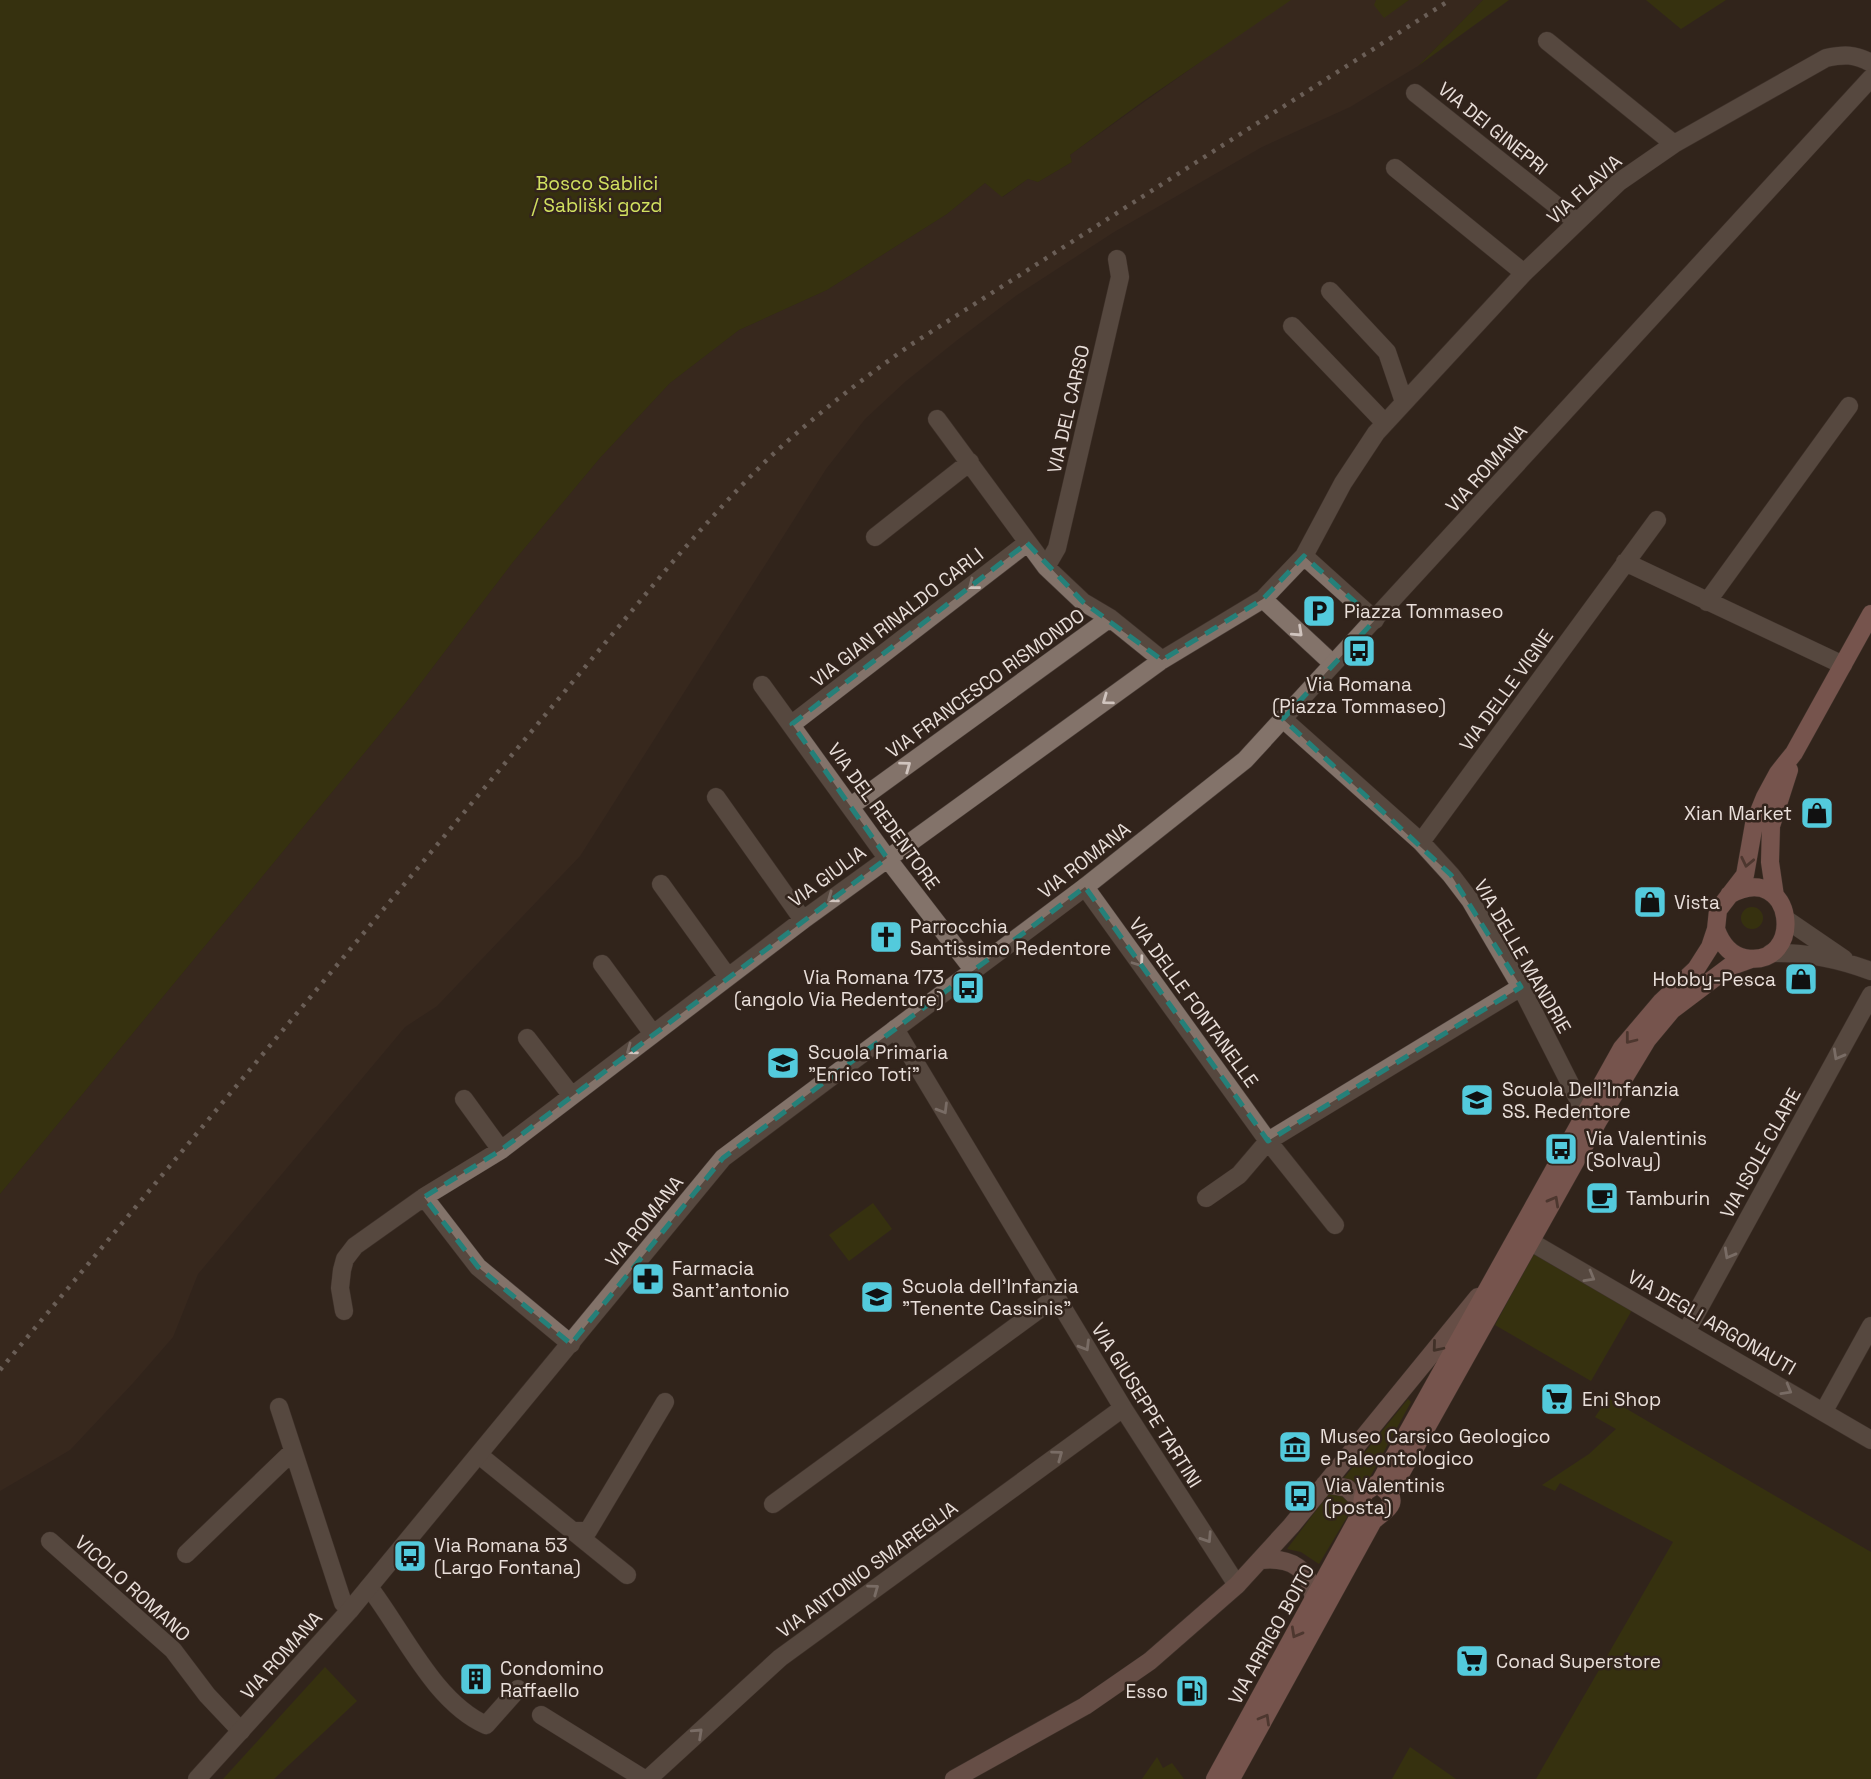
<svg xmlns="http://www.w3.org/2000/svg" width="1871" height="1779" viewBox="0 0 1871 1779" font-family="'Space Grotesk',sans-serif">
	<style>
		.built { fill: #3f2d21 }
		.green { fill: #3c4200 }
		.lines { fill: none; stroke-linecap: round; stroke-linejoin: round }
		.minor-casing { stroke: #4b3f39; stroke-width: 19 }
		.tertiary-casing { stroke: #4b3f39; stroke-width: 19 }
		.secondary-casing { stroke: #4b3f39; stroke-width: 19 }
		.primary-casing { stroke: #4b3f39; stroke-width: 19 }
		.minor { stroke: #83736a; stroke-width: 18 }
		.tertiary { stroke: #83736a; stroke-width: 18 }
		.secondary { stroke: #a6807a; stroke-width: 18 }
		.primary { stroke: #ca8e89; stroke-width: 18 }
		.rail { stroke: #afa49e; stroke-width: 4.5; stroke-dasharray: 3.5 7; stroke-linecap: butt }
		.oneway { stroke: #d0c4be }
		.oneway2 { stroke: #6f4e48 }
		.oneway3 { stroke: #554038 }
		.marked { fill: none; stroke: #258079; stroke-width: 5; stroke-dasharray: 14 9; stroke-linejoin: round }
		.labels { text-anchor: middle; stroke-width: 5; stroke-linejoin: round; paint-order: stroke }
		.street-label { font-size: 19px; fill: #e9dfda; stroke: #32241c }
		.park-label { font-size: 19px; fill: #d2e160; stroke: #32241c }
		.poi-label { font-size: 19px; fill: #e9dfda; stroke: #32241c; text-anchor: start }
	</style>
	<rect width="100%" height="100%" fill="#32241c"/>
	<path class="built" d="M 1287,0 L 1376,0 L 1375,5 L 1384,17 L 1409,0 L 1483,0 L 1418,66 L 1350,107 L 1262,147 L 1114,232 L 1017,295 L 956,341 L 906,381 L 865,419 L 826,469 L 580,856 L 437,1006 L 405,1027 L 198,1274 L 173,1337 L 133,1383 L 70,1450 L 0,1491 L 0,1194 L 404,705 L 513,562 L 600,458 L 670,383 L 739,330 L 827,290 L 947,214 L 985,183 L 1003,197 L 1028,179 L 1038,182 L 1072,162 L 1070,155 Z"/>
	<path class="green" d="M 0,0 L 1291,0 L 1142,102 L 1070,155 L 1072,162 L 1038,182 L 1028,179 L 1002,197 L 985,183 L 947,214 L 827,290 L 739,330 L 670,383 L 600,458 L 513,562 L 404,705 L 0,1194 Z
		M 1376,0 L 1409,0 L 1384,18 L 1374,5 Z
		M 1483,0 L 1509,0 L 1418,66 Z
		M 1646,0 L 1726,0 L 1681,29 Z
		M1741 918a11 11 0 1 1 22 0a11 11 0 1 1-22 0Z
		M 873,1203 L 892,1229 L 849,1261 L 829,1235 Z
		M 1535,1251 L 1632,1310 L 1591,1381 L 1495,1325 Z
		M 1608,1398 L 1871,1552 L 1871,1779 L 1536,1779 L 1673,1542 L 1560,1483 L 1555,1491 L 1542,1485 L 1589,1454 L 1616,1429 L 1595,1417 Z
		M 1408,1399 L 1411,1402 L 1370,1477 L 1359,1488 L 1344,1478 Z
		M 1330,1492 L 1338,1493 L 1352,1502 L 1350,1512 L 1319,1564 L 1301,1552 L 1287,1549 Z
		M 325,1667 L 357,1701 L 274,1779 L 223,1779 Z
		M 1410,1747 L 1456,1779 L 1392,1779 Z
		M 1157,1757 L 1163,1768 L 1172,1763 L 1184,1779 L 1142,1779 Z"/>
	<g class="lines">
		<defs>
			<path id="minor" d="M 1547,41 L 1674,144
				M 1415,93 L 1577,222
				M 1395,168 L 1524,273
				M 1330,291 L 1387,352 L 1404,402
				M 1292,326 L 1385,423
				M 937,419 L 1046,567 L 1083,602 L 1110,618 L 1162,660
				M 875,537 L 970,462
				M 1304,556 L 1375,620
				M 1625,562 L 1843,665
				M 1046,567 L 1057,548 L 1120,277 L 1117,259
				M 1263,599 L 1333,664
				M 1707,602 L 1849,406
				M 762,685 L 887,858 L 974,971
				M 1283,719 L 1421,842 L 1451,875 L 1470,900 L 1521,987 L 1585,1113
				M 792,724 L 1027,543
				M 716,797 L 803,920
				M 851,806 L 1110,618
				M 1421,842 L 1657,520
				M 661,884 L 728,977
				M 1085,887 L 1268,1141 L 1335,1225
				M 1787,920 L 1844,959
				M 1771,953 C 1805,952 1839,959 1871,971
				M 602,964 L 653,1034
				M 895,1029 L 1123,1408 L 1237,1585
				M 527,1038 L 571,1095
				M 464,1099 L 501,1150
				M 424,1197 L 478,1267 L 571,1344
				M 1206,1198 L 1239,1175 L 1268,1141 L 1521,987
				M 1531,1242 L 1871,1440
				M 344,1311 L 340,1288 L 342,1270 L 345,1259 L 355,1246 L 424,1197 L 501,1150 L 803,920 L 1162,660 L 1263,599 L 1304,556 L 1343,483 L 1376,433 L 1524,273 L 1619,182 L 1674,144 L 1826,58 C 1844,54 1855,54 1871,63
				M 1686,1332 L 1871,995
				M 279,1407 L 343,1603 L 350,1610
				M 1824,1411 L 1871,1326
				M 479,1455 L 627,1575
				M 773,1504 L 1056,1297
				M 573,1531 L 588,1531 L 665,1402
				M 50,1541 L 173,1650 L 207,1695 L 241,1731
				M 186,1554 L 292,1452
				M 369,1587 C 403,1631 434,1702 486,1725 L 518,1689
				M 541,1715 L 644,1779
				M 648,1779 L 780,1658 L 1123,1408"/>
			<path id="tertiary" d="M 197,1779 L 350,1610 L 723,1158 L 1085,887 L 1245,760 L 1871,78"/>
			<path id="secondary" d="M 1325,1484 L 1347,1488 L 1362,1503
				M 1261,1560 C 1292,1557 1310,1569 1314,1600
				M 954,1779 L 1085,1706 L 1150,1661 L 1237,1585 L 1291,1526 L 1478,1297"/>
			<path id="primary" d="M 1775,896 L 1770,862 L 1771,826 L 1789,770
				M 1716,929 C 1721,943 1729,955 1745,958 C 1806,969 1796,858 1729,895
				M 1389,1494 L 1598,1121 L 1647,1040 L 1672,1010 L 1729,967 L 1751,959
				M 1378,1516 C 1364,1515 1359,1504 1365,1492 L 1380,1482 L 1622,1048 L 1661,1002 L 1696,969 L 1710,947 L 1716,929 L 1718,910 L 1745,875 L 1754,824 L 1765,797 L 1778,773 L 1794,753 L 1871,614
				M 1215,1779 L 1363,1509
				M 1231,1779 L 1373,1521 C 1383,1511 1403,1504 1383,1488"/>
		</defs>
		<use href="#minor" class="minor-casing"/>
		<use href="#tertiary" class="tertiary-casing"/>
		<use href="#secondary" class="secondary-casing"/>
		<use href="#primary" class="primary-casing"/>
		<use href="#minor" class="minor"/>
		<use href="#tertiary" class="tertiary"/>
		<use href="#secondary" class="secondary"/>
		<use href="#primary" class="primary"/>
		<path class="rail" d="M 0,1370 L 670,565 C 702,528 734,492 769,458 C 814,416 862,379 912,344 L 1450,0"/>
	</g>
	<defs><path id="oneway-chevron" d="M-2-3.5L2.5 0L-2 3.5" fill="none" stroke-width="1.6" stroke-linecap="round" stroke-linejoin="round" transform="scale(1.75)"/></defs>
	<g class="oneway">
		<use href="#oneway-chevron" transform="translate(973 585) rotate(142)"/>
		<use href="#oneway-chevron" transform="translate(1298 632) rotate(43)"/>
		<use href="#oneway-chevron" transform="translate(1107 700) rotate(144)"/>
		<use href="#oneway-chevron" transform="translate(906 766) rotate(-36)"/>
		<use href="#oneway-chevron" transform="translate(832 898) rotate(144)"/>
		<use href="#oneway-chevron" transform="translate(1139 962) rotate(54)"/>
		<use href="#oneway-chevron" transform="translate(631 1050) rotate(143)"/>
		<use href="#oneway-chevron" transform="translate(1838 1055) rotate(119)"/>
		<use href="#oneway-chevron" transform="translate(943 1109) rotate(59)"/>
		<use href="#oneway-chevron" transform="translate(1729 1254) rotate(119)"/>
		<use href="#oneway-chevron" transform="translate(1590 1277) rotate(30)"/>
		<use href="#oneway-chevron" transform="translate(1085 1346) rotate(59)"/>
		<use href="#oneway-chevron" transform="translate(1787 1390) rotate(30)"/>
		<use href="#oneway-chevron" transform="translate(1058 1455) rotate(-36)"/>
		<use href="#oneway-chevron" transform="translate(1207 1538) rotate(57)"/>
		<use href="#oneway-chevron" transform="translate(874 1589) rotate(-36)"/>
		<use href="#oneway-chevron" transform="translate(698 1733) rotate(-43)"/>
	</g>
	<g class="oneway2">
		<use href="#oneway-chevron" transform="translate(1747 862) rotate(102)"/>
		<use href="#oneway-chevron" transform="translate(1630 1039) rotate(128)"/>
		<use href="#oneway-chevron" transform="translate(1554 1201) rotate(-61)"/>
		<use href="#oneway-chevron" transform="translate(1296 1633) rotate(119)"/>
		<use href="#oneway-chevron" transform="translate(1265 1719) rotate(-60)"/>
	</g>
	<use class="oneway3" href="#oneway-chevron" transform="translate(1437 1347) rotate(130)"/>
	<path d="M0 0H1871V1779H0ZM 1027,543 L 1083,602 L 1162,660 L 1263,599 L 1304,556 L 1375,620 L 1283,719 L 1451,875 L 1521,987 L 1268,1141 L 1085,887 L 723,1158 L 571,1344 L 478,1267 L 424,1197 L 501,1150 L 887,858 L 792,724 Z" fill="#32241c" fill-opacity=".55" fill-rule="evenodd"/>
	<path class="marked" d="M 1027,543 L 1083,602 L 1162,660 L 1263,599 L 1304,556 L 1375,620 L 1283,719 L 1451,875 L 1521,987 L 1268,1141 L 1085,887 L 723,1158 L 571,1344 L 478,1267 L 424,1197 L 501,1150 L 887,858 L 792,724 Z"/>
	<defs>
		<symbol id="parking-square" viewBox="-11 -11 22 22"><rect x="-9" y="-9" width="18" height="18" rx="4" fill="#53cadc" stroke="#32241c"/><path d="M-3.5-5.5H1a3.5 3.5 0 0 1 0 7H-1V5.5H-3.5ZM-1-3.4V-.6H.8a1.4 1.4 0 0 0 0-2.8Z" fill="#111"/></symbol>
		<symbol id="bus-square" viewBox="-11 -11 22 22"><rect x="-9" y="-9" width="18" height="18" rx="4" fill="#53cadc" stroke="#32241c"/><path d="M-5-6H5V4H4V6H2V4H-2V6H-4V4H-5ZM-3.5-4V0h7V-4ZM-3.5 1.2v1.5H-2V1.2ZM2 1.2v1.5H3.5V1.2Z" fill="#111"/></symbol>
		<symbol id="shop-square" viewBox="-11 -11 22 22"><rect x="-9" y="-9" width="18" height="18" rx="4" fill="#53cadc" stroke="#32241c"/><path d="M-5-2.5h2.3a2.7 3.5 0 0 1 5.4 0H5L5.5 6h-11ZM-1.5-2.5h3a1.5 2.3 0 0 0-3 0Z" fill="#111"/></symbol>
		<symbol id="church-square" viewBox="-11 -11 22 22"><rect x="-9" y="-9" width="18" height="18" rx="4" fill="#53cadc" stroke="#32241c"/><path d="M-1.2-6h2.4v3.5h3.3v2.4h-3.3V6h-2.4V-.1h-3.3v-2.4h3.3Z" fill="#111"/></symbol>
		<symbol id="school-square" viewBox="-11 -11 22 22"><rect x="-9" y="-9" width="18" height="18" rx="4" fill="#53cadc" stroke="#32241c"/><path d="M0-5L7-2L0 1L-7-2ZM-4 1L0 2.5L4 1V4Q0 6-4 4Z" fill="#111"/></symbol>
		<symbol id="cafe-square" viewBox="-11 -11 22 22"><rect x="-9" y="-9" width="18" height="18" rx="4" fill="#53cadc" stroke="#32241c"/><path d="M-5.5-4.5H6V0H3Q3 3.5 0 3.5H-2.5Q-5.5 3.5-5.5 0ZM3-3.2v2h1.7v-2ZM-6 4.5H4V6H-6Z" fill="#111"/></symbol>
		<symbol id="pharmacy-square" viewBox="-11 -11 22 22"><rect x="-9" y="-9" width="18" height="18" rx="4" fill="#53cadc" stroke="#32241c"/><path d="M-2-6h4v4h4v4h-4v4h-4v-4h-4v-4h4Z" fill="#111"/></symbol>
		<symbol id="supermarket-square" viewBox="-11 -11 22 22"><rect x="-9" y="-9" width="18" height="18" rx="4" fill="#53cadc" stroke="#32241c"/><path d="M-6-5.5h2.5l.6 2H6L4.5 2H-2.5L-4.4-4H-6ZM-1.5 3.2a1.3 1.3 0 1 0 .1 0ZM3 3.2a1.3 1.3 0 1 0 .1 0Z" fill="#111"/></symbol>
		<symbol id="museum-square" viewBox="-11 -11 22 22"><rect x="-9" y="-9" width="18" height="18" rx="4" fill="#53cadc" stroke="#32241c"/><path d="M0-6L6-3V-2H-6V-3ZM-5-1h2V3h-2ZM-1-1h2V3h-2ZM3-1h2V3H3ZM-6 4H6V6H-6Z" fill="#111"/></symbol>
		<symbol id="building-square" viewBox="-11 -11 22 22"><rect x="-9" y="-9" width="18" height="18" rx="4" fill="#53cadc" stroke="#32241c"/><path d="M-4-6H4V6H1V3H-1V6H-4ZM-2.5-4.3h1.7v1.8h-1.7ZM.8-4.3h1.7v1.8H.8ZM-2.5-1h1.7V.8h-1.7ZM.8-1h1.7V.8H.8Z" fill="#111"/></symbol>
		<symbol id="fuel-square" viewBox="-11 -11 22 22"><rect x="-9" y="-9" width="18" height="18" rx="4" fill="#53cadc" stroke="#32241c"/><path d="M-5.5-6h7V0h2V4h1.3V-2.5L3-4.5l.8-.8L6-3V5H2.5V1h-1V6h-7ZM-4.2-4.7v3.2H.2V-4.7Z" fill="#111"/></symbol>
	</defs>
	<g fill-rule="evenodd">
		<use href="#parking-square" x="1300" y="592" width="38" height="38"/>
		<use href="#bus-square" x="1340" y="632" width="38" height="38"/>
		<use href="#shop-square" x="1798" y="794" width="38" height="38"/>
		<use href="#shop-square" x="1631" y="883" width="38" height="38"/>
		<use href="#church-square" x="867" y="918" width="38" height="38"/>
		<use href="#shop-square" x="1782" y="960" width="38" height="38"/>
		<use href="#bus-square" x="949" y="969" width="38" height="38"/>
		<use href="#school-square" x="764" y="1044" width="38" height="38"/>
		<use href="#school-square" x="1458" y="1081" width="38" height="38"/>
		<use href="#bus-square" x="1542" y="1130" width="38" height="38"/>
		<use href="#cafe-square" x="1583" y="1179" width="38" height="38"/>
		<use href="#pharmacy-square" x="629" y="1260" width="38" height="38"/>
		<use href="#school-square" x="858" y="1278" width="38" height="38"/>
		<use href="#supermarket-square" x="1538" y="1380" width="38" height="38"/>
		<use href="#museum-square" x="1276" y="1428" width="38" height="38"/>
		<use href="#bus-square" x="1281" y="1477" width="38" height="38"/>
		<use href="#bus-square" x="391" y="1537" width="38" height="38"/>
		<use href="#supermarket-square" x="1453" y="1642" width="38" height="38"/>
		<use href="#building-square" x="457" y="1660" width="38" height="38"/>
		<use href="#fuel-square" x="1173" y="1672" width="38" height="38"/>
	</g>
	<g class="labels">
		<g class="street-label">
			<text transform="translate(1493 128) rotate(39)" y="7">VIA DEI GINEPRI</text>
			<text transform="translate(1584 189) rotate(-42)" y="7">VIA FLAVIA</text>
			<text transform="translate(1068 409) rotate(-77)" y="7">VIA DEL CARSO</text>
			<text transform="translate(1486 468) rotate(-48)" y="7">VIA ROMANA</text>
			<text transform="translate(897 617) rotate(-38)" y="7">VIA GIAN RINALDO CARLI</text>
			<text transform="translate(985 683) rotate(-36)" y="7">VIA FRANCESCO RISMONDO</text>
			<text transform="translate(1506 690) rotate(-54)" y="7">VIA DELLE VIGNE</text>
			<text transform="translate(884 816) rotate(54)" y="7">VIA DEL REDENTORE</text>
			<text transform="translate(1084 860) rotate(-38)" y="7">VIA ROMANA</text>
			<text transform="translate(827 876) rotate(-36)" y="7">VIA GIULIA</text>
			<text transform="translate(1523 956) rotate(60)" y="7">VIA DELLE MANDRIE</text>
			<text transform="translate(1194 1002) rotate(54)" y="7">VIA DELLE FONTANELLE</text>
			<text transform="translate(1760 1153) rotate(-61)" y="7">VIA ISOLE CLARE</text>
			<text transform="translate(644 1221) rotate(-51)" y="7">VIA ROMANA</text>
			<text transform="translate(1712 1322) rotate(30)" y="7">VIA DEGLI ARGONAUTI</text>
			<text transform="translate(1147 1405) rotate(58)" y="7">VIA GIUSEPPE TARTINI</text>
			<text transform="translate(867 1569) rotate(-36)" y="7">VIA ANTONIO SMAREGLIA</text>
			<text transform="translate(133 1588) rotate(42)" y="7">VICOLO ROMANO</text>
			<text transform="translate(1271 1634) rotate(-61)" y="7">VIA ARRIGO BOITO</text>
			<text transform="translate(281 1655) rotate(-48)" y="7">VIA ROMANA</text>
		</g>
		<g class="park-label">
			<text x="597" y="190">Bosco Sablici<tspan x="597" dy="22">/ Sabliški gozd</tspan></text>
		</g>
		<g class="poi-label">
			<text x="1344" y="618">Piazza Tommaseo</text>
			<text x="1359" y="691" text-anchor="middle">Via Romana<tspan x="1359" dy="22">(Piazza Tommaseo)</tspan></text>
			<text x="1792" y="820" text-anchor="end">Xian Market</text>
			<text x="1674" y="909">Vista</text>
			<text x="910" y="933">Parrocchia<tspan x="910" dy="22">Santissimo Redentore</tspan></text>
			<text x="944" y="984" text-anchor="end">Via Romana 173<tspan x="944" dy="22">(angolo Via Redentore)</tspan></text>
			<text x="1776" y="986" text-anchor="end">Hobby-Pesca</text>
			<text x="808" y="1059">Scuola Primaria<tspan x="808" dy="22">"Enrico Toti"</tspan></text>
			<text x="1502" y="1096">Scuola Dell'Infanzia<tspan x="1502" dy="22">SS. Redentore</tspan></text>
			<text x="1586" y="1145">Via Valentinis<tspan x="1586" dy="22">(Solvay)</tspan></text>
			<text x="1626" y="1205">Tamburin</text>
			<text x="672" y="1275">Farmacia<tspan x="672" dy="22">Sant'antonio</tspan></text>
			<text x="902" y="1293">Scuola dell'Infanzia<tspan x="902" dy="22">"Tenente Cassinis"</tspan></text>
			<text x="1582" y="1406">Eni Shop</text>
			<text x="1320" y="1443">Museo Carsico Geologico<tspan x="1320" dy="22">e Paleontologico</tspan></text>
			<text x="1324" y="1492">Via Valentinis<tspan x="1324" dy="22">(posta)</tspan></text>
			<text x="434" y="1552">Via Romana 53<tspan x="434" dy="22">(Largo Fontana)</tspan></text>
			<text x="1496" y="1668">Conad Superstore</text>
			<text x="500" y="1675">Condomino<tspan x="500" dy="22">Raffaello</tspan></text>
			<text x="1168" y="1698" text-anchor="end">Esso</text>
		</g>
	</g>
</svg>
